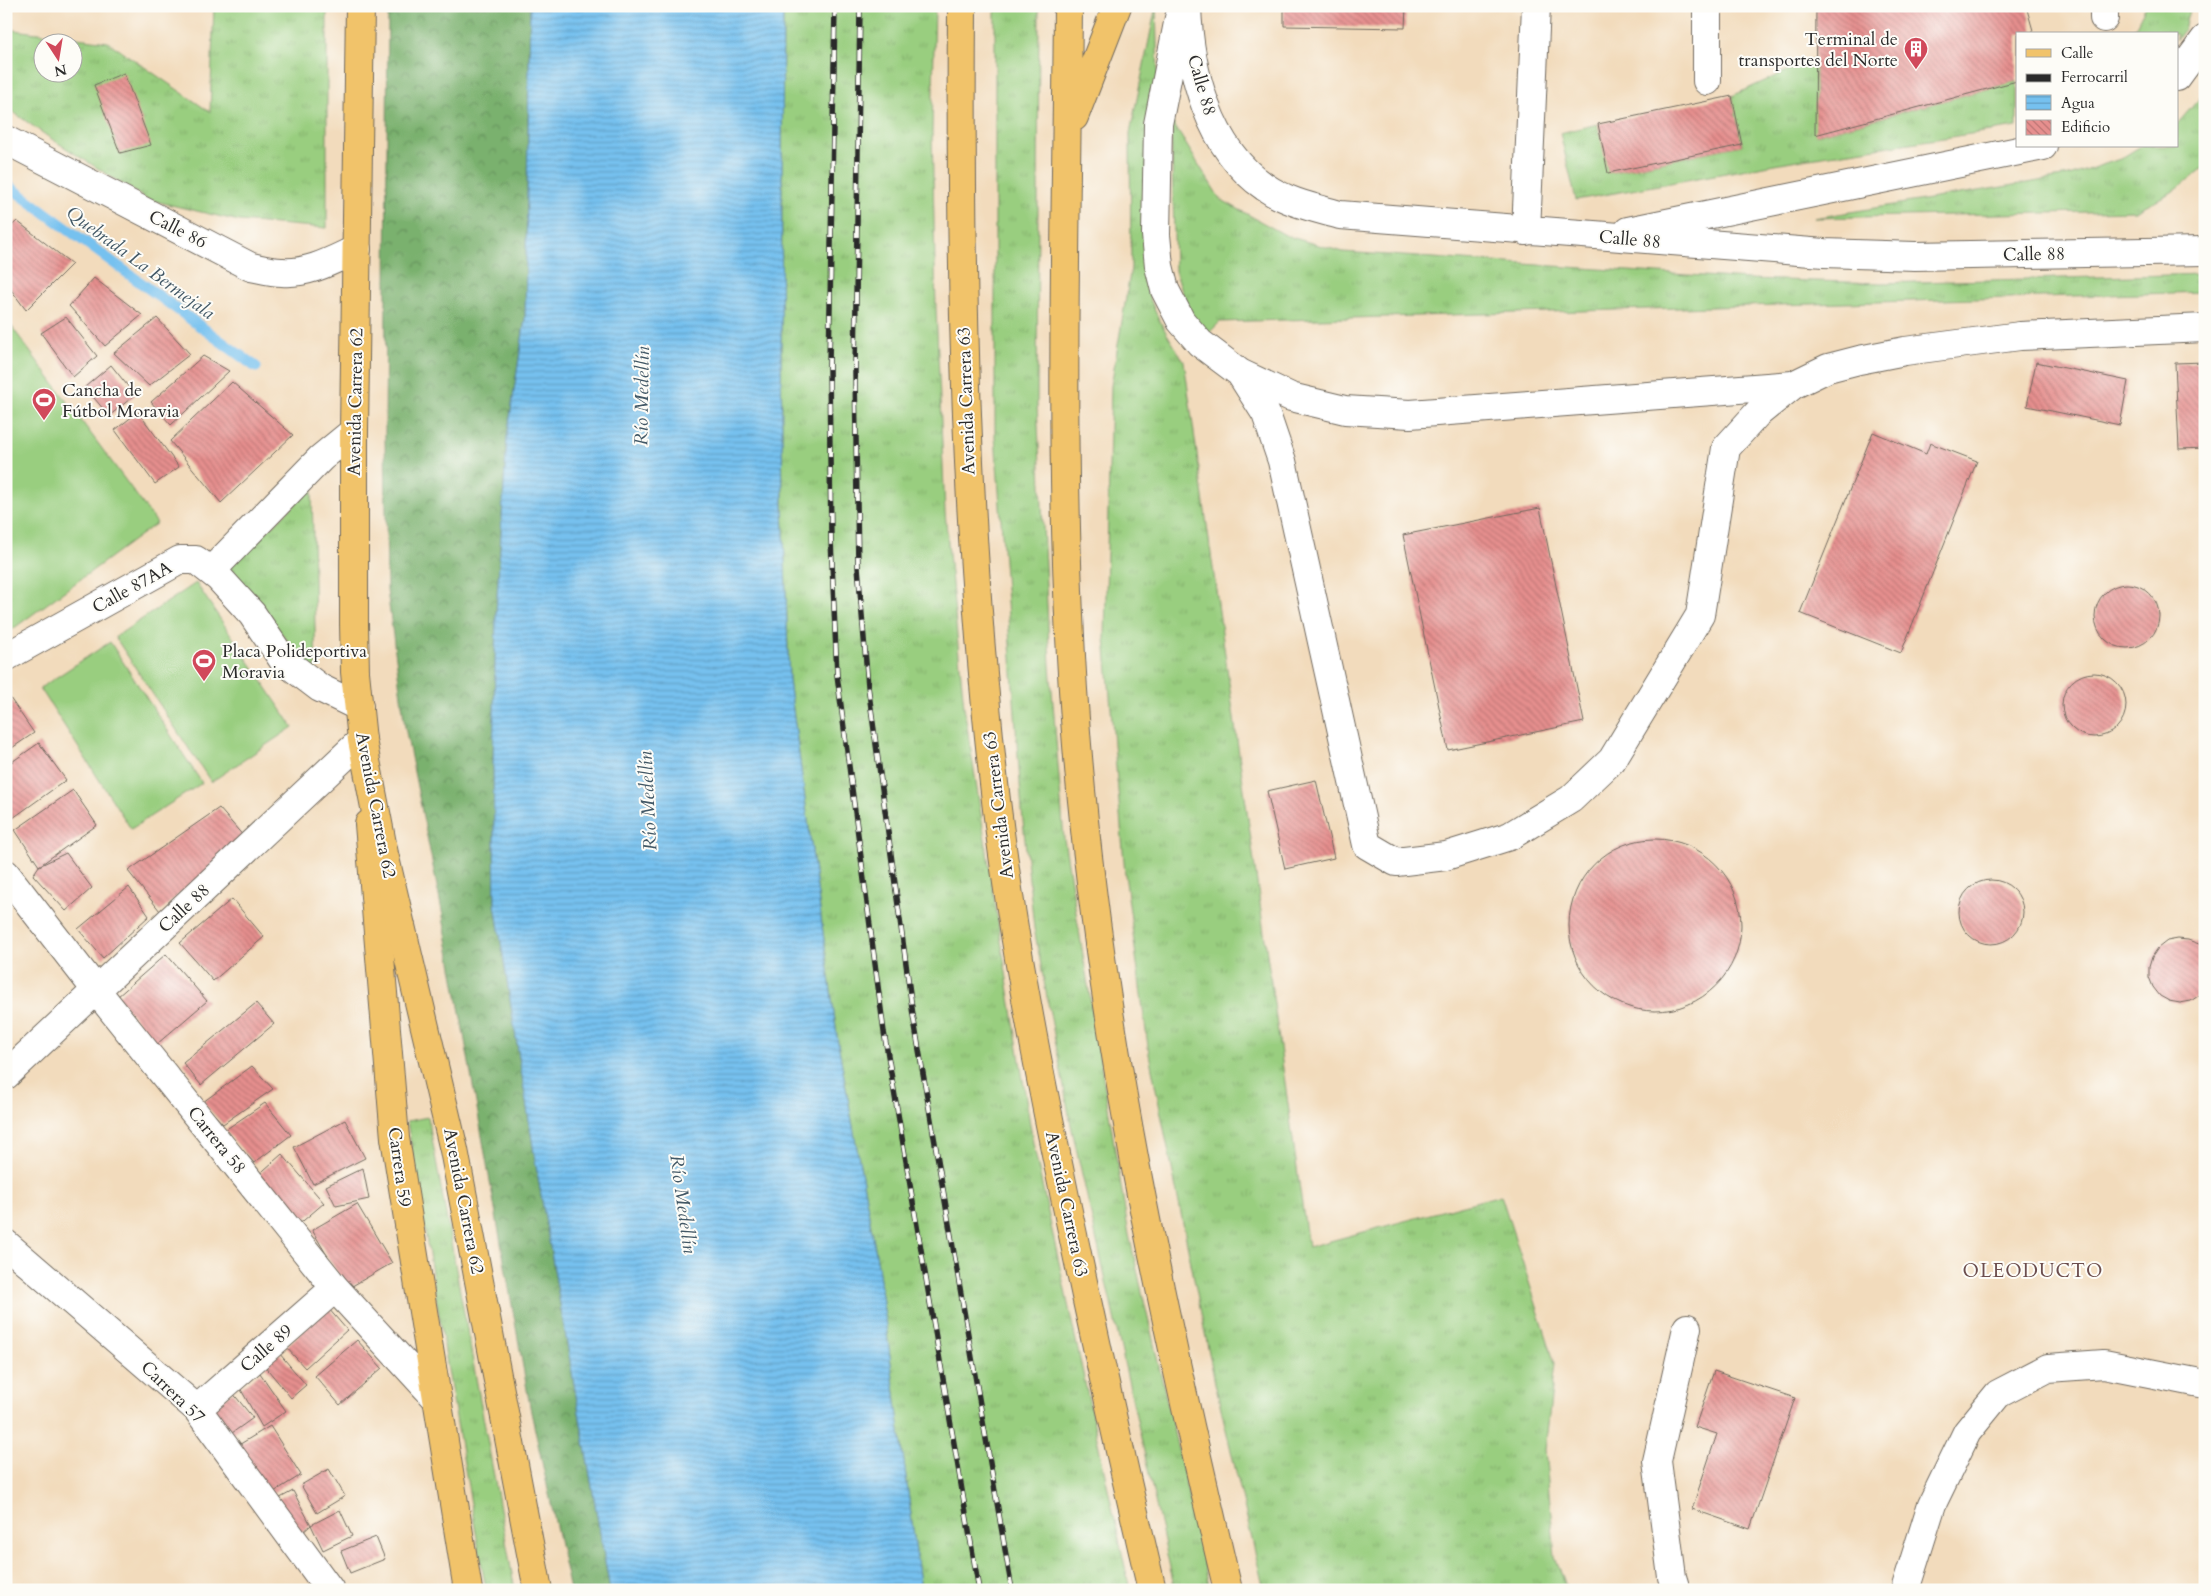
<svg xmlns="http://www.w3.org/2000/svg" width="2211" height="1596" viewBox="0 0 2211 1596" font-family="Cardo,serif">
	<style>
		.grass { fill: url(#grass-tufts); stroke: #627c55; fill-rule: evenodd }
		.forest { fill: url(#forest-crowns); stroke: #526e4c }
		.pitch { fill: #99ce7f; stroke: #627c55 }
		.water { fill: url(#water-rules); stroke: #50768d }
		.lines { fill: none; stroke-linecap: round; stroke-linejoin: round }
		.stream { stroke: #76c1ef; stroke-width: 11 }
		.building { fill: url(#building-back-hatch) }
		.minor-casing { stroke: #71695e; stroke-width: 30 }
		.major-casing { stroke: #71695e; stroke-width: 30 }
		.highway-casing { stroke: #71695e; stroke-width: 30 }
		.minor { stroke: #fff; stroke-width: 28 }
		.major { stroke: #f1c36a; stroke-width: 28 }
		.highway { stroke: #f1c36a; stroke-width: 28 }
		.rail-casing { stroke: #2b2b2b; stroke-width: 5.5 }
		.rail { stroke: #fdfcf7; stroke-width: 4; stroke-dasharray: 11; stroke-linecap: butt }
		.labels { text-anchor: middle; stroke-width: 4; stroke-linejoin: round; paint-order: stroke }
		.poi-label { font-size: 18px; fill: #2b2b2b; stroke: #fdfcf7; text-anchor: start }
		.street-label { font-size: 18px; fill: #2b2b2b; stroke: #fdfcf7 }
		.water-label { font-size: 19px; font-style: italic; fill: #425866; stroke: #fdfcf7 }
		.neighbourhood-label { font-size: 19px; letter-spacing: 1px; fill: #6c4e4e; stroke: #fdfcf7 }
	</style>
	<defs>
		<pattern id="grass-tufts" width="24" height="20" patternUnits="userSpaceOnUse" patternTransform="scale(1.25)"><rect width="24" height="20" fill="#99ce7f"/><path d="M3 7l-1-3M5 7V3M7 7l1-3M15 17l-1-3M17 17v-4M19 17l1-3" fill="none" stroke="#84b16e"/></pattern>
		<pattern id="forest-crowns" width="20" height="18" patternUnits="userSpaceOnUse" patternTransform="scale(1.25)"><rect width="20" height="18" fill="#7ab16e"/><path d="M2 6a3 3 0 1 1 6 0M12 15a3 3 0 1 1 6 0" fill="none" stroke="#64905b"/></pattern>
		<pattern id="water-rules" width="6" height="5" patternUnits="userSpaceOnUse" patternTransform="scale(1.25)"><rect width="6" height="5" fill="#76c1ef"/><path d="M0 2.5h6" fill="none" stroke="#619dc2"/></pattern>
		<pattern id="building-back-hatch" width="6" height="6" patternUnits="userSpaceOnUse" patternTransform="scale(1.25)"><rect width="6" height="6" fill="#e68f8e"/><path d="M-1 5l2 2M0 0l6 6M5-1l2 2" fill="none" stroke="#bb7574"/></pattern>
	</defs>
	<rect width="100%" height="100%" fill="#fdfcf7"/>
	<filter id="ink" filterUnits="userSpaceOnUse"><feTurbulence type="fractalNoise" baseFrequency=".02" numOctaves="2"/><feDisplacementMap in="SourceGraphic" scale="10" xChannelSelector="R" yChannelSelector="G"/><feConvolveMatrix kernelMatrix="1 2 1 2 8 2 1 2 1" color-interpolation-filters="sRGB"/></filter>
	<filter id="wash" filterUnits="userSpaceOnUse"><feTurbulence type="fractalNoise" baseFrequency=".0096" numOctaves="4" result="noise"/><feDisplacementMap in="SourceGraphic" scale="20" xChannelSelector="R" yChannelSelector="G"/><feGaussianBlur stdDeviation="1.12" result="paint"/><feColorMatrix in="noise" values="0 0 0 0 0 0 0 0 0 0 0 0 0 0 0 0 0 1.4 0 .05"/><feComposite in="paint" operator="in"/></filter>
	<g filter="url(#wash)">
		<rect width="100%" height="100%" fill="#f2dbbc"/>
		<path class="grass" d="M 214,6 L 327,6 L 327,228 L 239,221 L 146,199 L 47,136 L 6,107 L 6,29 L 108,42 L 210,112 ZM 42,42 L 72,42 L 72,72 L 42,72 Z
			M 783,6 L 935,6 L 932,132 L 936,309 L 945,512 L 964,707 L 1033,1143 L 1130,1590 L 921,1590 L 878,1265 L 838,1043 L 789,680 L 783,504 L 781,355 Z
			M 995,6 L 1039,6 L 1037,405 L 1050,666 L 1064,839 L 1129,1235 L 1210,1590 L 1175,1590 L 1071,1125 L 1034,928 L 1022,811 L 995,436 Z
			M 1156,6 L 1158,84 L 1147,134 L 1144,276 C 1150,309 1166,333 1184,361 L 1308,1247 L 1501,1195 L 1555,1363 L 1545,1450 L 1555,1556 L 1567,1590 L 1264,1590 L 1215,1383 L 1149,1054 L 1125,874 L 1105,637 L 1111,386 L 1131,268 L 1130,133 Z
			M 2146,6 L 2190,6 L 2184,30 L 2177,40 L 2177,34 L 2132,34 Z
			M 1815,58 L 1816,135 L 2017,81 L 2017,127 L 1803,159 L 1576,200 L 1560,133 L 1598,124 L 1609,173 L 1742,145 L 1732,96 Z
			M 2205,92 L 2205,167 L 2172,192 L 2135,211 L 1814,218 L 2069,176 L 2120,159 L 2141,146 L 2177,146 L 2177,124 Z
			M 1171,120 L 1220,199 L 1287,236 L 1343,252 L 1748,279 L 1882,283 L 2205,274 L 2205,292 L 1220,322 L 1209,333 L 1190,314 L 1175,271 Z
			M 312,488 L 316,675 L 228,569 Z
			M 428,1117 L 515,1590 L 486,1590 L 453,1400 L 407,1121 Z"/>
		<path class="forest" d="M 388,6 L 530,6 L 525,319 L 507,437 L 496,613 L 493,766 L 495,904 L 537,1172 L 610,1590 L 570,1590 L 531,1412 L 442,911 L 405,727 L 387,590 L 385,437 Z"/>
		<path class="pitch" d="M 6,319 L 157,523 L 6,634 Z
			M 196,583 L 293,727 L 211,782 L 115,637 Z
			M 110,642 L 202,783 L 131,829 L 40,688 Z"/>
		<path class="water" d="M 530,6 L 783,6 L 781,355 L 783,504 L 789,680 L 838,1043 L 878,1265 L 921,1590 L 610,1590 L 537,1172 L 495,904 L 493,766 L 496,613 L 507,437 L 525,319 Z"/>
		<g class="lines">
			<path class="stream" d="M 6,184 L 256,367"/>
		</g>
		<g id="blocks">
			<path class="building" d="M 1284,6 L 1406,6 L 1405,28 L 1284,26 Z
				M 1816,6 L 2026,6 L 2034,34 L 2017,34 L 2017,81 L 1815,135 Z
				M 124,73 L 151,145 L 120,153 L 94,85 Z
				M 1732,96 L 1742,145 L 1608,173 L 1598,124 Z
				M 17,221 L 72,264 L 26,310 L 6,283 L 6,231 Z
				M 94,278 L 142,315 L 105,346 L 69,306 Z
				M 66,317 L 97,356 L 73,377 L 41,333 Z
				M 157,318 L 190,354 L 149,386 L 114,353 Z
				M 203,356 L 229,371 L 171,425 L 151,402 Z
				M 2036,362 L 2128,381 L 2120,425 L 2027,406 Z
				M 2205,362 L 2205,448 L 2179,449 L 2175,363 Z
				M 111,365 L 135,395 L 109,416 L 85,387 Z
				M 232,382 L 293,435 L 221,503 L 170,441 Z
				M 138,412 L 179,467 L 155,484 L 115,430 Z
				M 1873,432 L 1926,454 L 1930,443 L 1977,461 L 1901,653 L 1800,613 Z
				M 1540,508 L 1584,722 L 1448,750 L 1403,535 Z
				M2095 616a32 32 0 1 1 64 0a32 32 0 1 1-64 0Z
				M2062 705a32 32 0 1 1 64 0a32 32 0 1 1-64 0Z
				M 10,698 L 34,733 L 6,752 L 6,701 Z
				M 39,743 L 66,780 L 6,823 L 6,766 Z
				M 1316,780 L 1334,858 L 1285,869 L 1267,791 Z
				M 73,790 L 97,825 L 39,866 L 15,830 Z
				M 219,808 L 245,838 L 160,911 L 128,871 Z
				M1569 925a86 86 0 1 1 172 0a86 86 0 1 1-172 0Z
				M 66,853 L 92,888 L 66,911 L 33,875 L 39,866 Z
				M1959 912a32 32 0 1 1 64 0a32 32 0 1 1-64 0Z
				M 129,887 L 149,916 L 103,958 L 78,929 Z
				M 232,899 L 264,937 L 213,981 L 180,943 Z
				M 2178,939 L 2188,940 L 2199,944 L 2205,951 L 2205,991 L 2191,1001 L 2180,1003 L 2169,1001 L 2160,996 L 2153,987 L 2149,977 L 2149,967 L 2152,957 L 2158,948 L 2167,941 Z
				M 166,954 L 207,1001 L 157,1044 L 117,997 Z
				M 256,1003 L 274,1024 L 201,1085 L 183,1063 Z
				M 252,1066 L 273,1089 L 223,1124 L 203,1102 Z
				M 265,1103 L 291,1135 L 254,1163 L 225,1130 Z
				M 345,1120 L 365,1158 L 313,1184 L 294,1147 Z
				M 282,1154 L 324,1203 L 297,1226 L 255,1178 Z
				M 363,1168 L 369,1199 L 336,1206 L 326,1186 Z
				M 357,1204 L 392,1263 L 347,1289 L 312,1230 Z
				M 328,1308 L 347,1330 L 305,1368 L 286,1347 Z
				M 357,1340 L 382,1368 L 340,1405 L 315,1376 Z
				M 279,1353 L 306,1385 L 291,1398 L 264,1365 Z
				M 1714,1371 L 1795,1398 L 1750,1529 L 1692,1509 L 1717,1434 L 1695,1427 Z
				M 260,1373 L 286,1411 L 262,1427 L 240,1388 Z
				M 232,1392 L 253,1418 L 232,1433 L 212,1408 Z
				M 270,1426 L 301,1475 L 269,1495 L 237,1446 Z
				M 329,1469 L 345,1496 L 317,1513 L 301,1485 Z
				M 293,1491 L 311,1525 L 300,1535 L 271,1503 Z
				M 340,1510 L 352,1536 L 323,1550 L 311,1525 Z
				M 376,1537 L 385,1559 L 350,1573 L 341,1551 Z"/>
		</g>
	</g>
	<g filter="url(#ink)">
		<use href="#blocks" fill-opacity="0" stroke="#71695e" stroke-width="1"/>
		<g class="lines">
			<defs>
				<path id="minor" d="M 1187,6 C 1189,70 1209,149 1265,187 C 1286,202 1315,208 1340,215 L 1824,253 L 1915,256 L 2205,251
					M 1179,18 L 1158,124 L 1156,235 L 1159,266 L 1165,290 L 1181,321 L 1200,343 L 1240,373 L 1291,397 L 1345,410 L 1410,414 L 1793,385
					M 2104,18 L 2104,6
					M 2177,77 L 2205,39
					M 1707,81 L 1707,6
					M 6,140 L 251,267 C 261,269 272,272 282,272 C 309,274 333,260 357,249
					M 1526,231 L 1536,6
					M 1628,231 L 2043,146
					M 1240,373 L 1266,414 L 1282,461 L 1367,845 L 1396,862 L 1446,856 L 1510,836 L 1571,799 L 1612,760 L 1700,615 L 1726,448 L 1757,414 L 1793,385 L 1828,368 L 1859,360 L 1905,351 L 2020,336 L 2205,328
					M 211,571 L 321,458 L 354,431
					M 6,657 L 180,560 L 196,560 L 219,578 L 252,614 L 283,660 L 320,688 L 359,707
					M 6,874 L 96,990 L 335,1288 L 437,1399
					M 6,1075 L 362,740
					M 6,1244 L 197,1409 L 330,1590
					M 197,1409 L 335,1288
					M 1676,1590 L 1672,1577 L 1657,1461 L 1687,1328
					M 1905,1590 L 1932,1504 L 1967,1432 L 1998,1394 L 2048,1368 L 2104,1364 L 2205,1384"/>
				<path id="major" d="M 369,824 L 395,1138 L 468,1590"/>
				<path id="highway" d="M 360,6 L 354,431 L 354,624 L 355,672 L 362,740 L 384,854 L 454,1150 L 538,1590
					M 962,6 C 960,275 965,542 997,809 C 1014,947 1041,1084 1070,1221 C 1096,1344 1123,1467 1152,1590
					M 1068,6 C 1066,252 1057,499 1077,745 C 1100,1030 1162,1312 1228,1590
					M 1074,117 L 1117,6"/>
			</defs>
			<use href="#minor" class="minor-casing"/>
			<use href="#major" class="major-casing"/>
			<use href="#highway" class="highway-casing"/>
			<use href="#minor" class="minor"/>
			<use href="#major" class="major"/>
			<use href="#highway" class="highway"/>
			<defs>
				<path id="rail" d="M 835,6 L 829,366 L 831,540 L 837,675 L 884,1032 L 979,1590
					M 860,6 L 855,372 L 858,567 L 868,686 L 913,1015 L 1012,1590"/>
			</defs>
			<use href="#rail" class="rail-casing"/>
			<use href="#rail" class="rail"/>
		</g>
	</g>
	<defs>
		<symbol id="building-pin" viewBox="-11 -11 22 30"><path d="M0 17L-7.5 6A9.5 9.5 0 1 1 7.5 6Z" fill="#d1495b" stroke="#fdfcf7"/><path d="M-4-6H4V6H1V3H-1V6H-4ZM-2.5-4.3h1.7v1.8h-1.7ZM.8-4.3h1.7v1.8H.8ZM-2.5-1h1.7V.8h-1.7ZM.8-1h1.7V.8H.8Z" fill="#fff"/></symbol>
		<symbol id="stadium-pin" viewBox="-11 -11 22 30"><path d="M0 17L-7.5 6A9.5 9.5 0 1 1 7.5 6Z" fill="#d1495b" stroke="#fdfcf7"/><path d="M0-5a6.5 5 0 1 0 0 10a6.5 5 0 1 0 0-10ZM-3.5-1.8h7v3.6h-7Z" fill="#fff"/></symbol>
	</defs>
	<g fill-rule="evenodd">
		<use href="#building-pin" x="1902" y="35" width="28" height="38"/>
		<use href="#stadium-pin" x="30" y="386" width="28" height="38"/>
		<use href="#stadium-pin" x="190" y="647" width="28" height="38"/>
	</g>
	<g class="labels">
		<g class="poi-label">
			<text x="1898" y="45" text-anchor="end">Terminal de<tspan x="1898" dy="21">transportes del Norte</tspan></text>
			<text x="62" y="396">Cancha de<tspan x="62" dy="21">Fútbol Moravia</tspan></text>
			<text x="222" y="657">Placa Polideportiva<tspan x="222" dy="21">Moravia</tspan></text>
		</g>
		<g class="street-label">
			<text transform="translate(1202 85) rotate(74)" y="6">Calle 88</text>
			<text transform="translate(178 229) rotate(27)" y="6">Calle 86</text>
			<text transform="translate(1630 239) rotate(5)" y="6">Calle 88</text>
			<text transform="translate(2034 254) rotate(-1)" y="6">Calle 88</text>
			<text transform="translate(966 401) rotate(-92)" y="6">Avenida Carrera 63</text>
			<text transform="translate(355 402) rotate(-89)" y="6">Avenida Carrera 62</text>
			<text transform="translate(132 587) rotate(-29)" y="6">Calle 87AA</text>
			<text transform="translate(376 805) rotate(79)" y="6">Avenida Carrera 62</text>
			<text transform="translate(998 805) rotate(-97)" y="6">Avenida Carrera 63</text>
			<text transform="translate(184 908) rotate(-43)" y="6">Calle 88</text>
			<text transform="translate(217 1140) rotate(51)" y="6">Carrera 58</text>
			<text transform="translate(400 1167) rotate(82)" y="6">Carrera 59</text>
			<text transform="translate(464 1201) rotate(79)" y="6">Avenida Carrera 62</text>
			<text transform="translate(1067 1204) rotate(78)" y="6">Avenida Carrera 63</text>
			<text transform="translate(266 1348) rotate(-41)" y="6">Calle 89</text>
			<text transform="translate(173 1392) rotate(44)" y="6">Carrera 57</text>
		</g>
		<g class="water-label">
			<text transform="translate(141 262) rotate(36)" y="7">Quebrada La Bermejala</text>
			<text transform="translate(641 396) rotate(-89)" y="7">Río Medellín</text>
			<text transform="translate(647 801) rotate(-93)" y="7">Río Medellín</text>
			<text transform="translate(684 1204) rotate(82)" y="7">Río Medellín</text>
		</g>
		<g class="neighbourhood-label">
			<text x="2033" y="1277">OLEODUCTO</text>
		</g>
	</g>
	<rect width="2211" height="1596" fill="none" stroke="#fdfcf7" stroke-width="25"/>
	<rect x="2016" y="32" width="162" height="115" fill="#fdfcf7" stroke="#a9a8a5"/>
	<rect x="2026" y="49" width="25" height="8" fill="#f1c36a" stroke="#a9a8a5"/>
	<text x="2061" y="58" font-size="15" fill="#2b2b2b">Calle</text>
	<rect x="2026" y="74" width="25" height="8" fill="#2b2b2b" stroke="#a9a8a5"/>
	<text x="2061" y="82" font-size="15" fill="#2b2b2b">Ferrocarril</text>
	<rect x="2026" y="95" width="25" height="15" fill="url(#water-rules)" stroke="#a9a8a5"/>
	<text x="2061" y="108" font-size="15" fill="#2b2b2b">Agua</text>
	<rect x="2026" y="120" width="25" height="15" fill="url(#building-back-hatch)" stroke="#a9a8a5"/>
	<text x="2061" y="132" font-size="15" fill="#2b2b2b">Edificio</text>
	<g transform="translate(58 58) rotate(168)"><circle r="24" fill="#fdfcf7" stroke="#a9a8a5"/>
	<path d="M0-4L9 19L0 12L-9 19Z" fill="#d1495b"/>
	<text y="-8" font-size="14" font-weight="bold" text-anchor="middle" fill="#2b2b2b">N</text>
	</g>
</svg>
